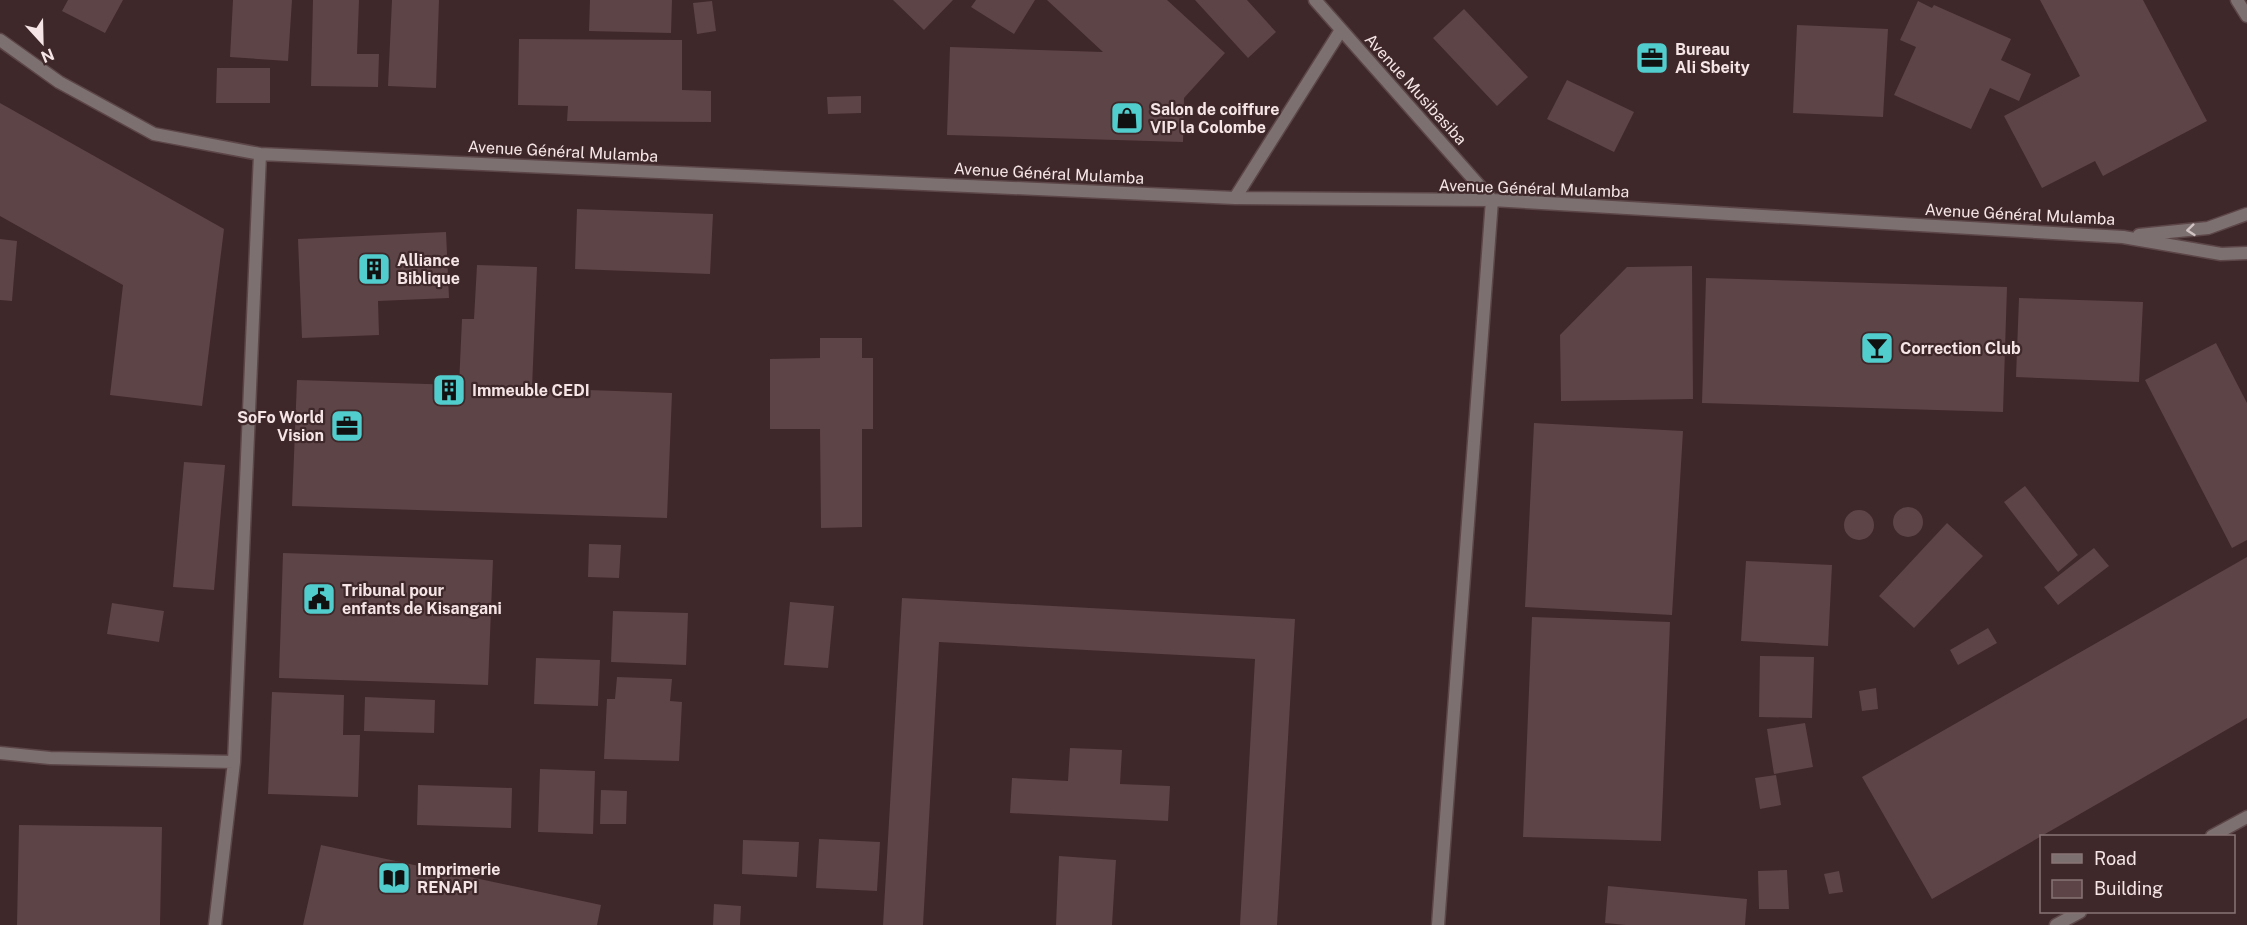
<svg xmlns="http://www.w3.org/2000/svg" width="2247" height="925" viewBox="0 0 2247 925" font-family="'Public Sans',sans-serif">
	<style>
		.building { fill: #5d4446 }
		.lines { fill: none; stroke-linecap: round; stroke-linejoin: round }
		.minor-casing { stroke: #5c4648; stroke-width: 15 }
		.minor { stroke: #7d7071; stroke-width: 12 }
		.oneway { stroke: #d1c2c3 }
		.labels { text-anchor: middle; stroke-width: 4.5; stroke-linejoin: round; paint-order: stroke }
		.poi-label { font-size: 16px; font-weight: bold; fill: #f5e5e6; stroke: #3f282a; text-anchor: start }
		.street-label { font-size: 16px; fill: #f5e5e6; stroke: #3f282a }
	</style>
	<rect width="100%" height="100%" fill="#3f282a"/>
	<path class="building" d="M 68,0 L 123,0 L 105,33 L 62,11 Z
		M 233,0 L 292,0 L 288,61 L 230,57 Z
		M 313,0 L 359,0 L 357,54 L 379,54 L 378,87 L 311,86 Z
		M 392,0 L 439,0 L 436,88 L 388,86 Z
		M 590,0 L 672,0 L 671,33 L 589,31 Z
		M 893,0 L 953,0 L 924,30 Z
		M 976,0 L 1035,0 L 1014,34 L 971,7 Z
		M 1047,0 L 1167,0 L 1225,53 L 1184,98 L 1183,142 L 947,135 L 950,47 L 1103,52 Z
		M 1195,0 L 1247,0 L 1276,32 L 1248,58 Z
		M 2040,0 L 2143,0 L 2207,121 L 2103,176 L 2095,161 L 2042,188 L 2004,116 L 2080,76 Z
		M 712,1 L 716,31 L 697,34 L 693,3 Z
		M 1918,1 L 1932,8 L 1934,5 L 2011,39 L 2001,60 L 2031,74 L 2019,101 L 1990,88 L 1971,129 L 1894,95 L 1916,47 L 1900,40 Z
		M 1464,9 L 1528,77 L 1497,106 L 1433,38 Z
		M 1797,25 L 1888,29 L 1883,117 L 1793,113 Z
		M 519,39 L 682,40 L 682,90 L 711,91 L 711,122 L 567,121 L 568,106 L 518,105 Z
		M 217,68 L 270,68 L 270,103 L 216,103 Z
		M 1567,80 L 1634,112 L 1614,152 L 1547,119 Z
		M 861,96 L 861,113 L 828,114 L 827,97 Z
		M 0,103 L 224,229 L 202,406 L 110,395 L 123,285 L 0,216 Z
		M 577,209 L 713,214 L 710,274 L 575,269 Z
		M 446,232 L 449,298 L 378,301 L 379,335 L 302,338 L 298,239 Z
		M 0,239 L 17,241 L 12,301 L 0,300 Z
		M 477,265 L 537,267 L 532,388 L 672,393 L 667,518 L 292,506 L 297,380 L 459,385 L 462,319 L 474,319 Z
		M 1692,266 L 1693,399 L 1561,401 L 1560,335 L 1627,267 Z
		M 1706,278 L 2007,287 L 2003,412 L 1702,403 Z
		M 2019,298 L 2143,302 L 2139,382 L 2016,377 Z
		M 820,338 L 862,338 L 862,358 L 873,358 L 873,429 L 862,429 L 862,527 L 821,528 L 820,429 L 770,429 L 770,359 L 820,358 Z
		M 2216,343 L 2247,403 L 2247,540 L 2232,548 L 2145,380 Z
		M 1534,423 L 1683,431 L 1672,615 L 1525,607 Z
		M 184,462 L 225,465 L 214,590 L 173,587 Z
		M 2025,486 L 2078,555 L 2058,572 L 2004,502 Z
		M1893 522a15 15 0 1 1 30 0a15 15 0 1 1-30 0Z
		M1844 525a15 15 0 1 1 30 0a15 15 0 1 1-30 0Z
		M 1947,523 L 1983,556 L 1914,628 L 1879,596 Z
		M 589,544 L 621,545 L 619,578 L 588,577 Z
		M 2094,548 L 2109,566 L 2058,605 L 2044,587 Z
		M 283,553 L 493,560 L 488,685 L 279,678 Z
		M 2247,557 L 2247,718 L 1932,899 L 1862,777 Z
		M 1746,561 L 1832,565 L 1828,646 L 1741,641 Z
		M 902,598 L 1295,619 L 1277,925 L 1240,925 L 1255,659 L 939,642 L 923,925 L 883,925 Z
		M 790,602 L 834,606 L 828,668 L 784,665 Z
		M 112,603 L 164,611 L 159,642 L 107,634 Z
		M 613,611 L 688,613 L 686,665 L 611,662 Z
		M 1532,617 L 1670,622 L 1661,841 L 1523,837 Z
		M 1988,628 L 1997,643 L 1958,665 L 1950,650 Z
		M 1760,656 L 1814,657 L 1812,718 L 1759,717 Z
		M 536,658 L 600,660 L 598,706 L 534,704 Z
		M 617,677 L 672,679 L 670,701 L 682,702 L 679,761 L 604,759 L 607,699 L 615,699 Z
		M 1876,688 L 1878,709 L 1862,711 L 1859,691 Z
		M 272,692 L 344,695 L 343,735 L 360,735 L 358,797 L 268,794 Z
		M 365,697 L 435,700 L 434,733 L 364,731 Z
		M 1805,723 L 1813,767 L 1774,774 L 1767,729 Z
		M 1070,748 L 1122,750 L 1120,784 L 1170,786 L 1168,821 L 1010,813 L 1012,778 L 1068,781 Z
		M 540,769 L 595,771 L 593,834 L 538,832 Z
		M 1776,775 L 1781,805 L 1760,809 L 1755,778 Z
		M 418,785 L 512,788 L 511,828 L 417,825 Z
		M 601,790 L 627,791 L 626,824 L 600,824 Z
		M 19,825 L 162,827 L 160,925 L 17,925 Z
		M 819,839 L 880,842 L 877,891 L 816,888 Z
		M 743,840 L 799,842 L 797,877 L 742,874 Z
		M 321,845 L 601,905 L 597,925 L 303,925 Z
		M 1059,856 L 1116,860 L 1112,925 L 1056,925 Z
		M 1787,870 L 1789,909 L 1759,909 L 1758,871 Z
		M 1839,871 L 1843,892 L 1829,894 L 1824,874 Z
		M 1608,886 L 1747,899 L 1745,925 L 1626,925 L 1605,923 Z
		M 714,904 L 741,906 L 740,925 L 713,925 Z"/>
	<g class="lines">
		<defs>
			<path id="minor" d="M 1315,0 L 1492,200 L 1438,925
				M 2237,0 L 2247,16
				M 0,40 L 59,82 L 154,134 L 260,154 L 1235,198 L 1492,200 L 2123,237 L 2221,254 L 2247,253
				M 1235,198 L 1341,30
				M 2139,235 L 2208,228 L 2247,214
				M 0,753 L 50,758 L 234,762
				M 2212,836 L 2247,817
				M 215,925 L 234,762 L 260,154
				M 2056,925 L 2080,912"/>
		</defs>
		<use href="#minor" class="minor-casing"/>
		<use href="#minor" class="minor"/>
	</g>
	<defs><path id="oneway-chevron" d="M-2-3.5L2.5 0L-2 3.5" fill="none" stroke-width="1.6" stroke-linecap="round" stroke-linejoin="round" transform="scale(1.5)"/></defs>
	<use class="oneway" href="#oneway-chevron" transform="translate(2191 230) rotate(174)"/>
	<defs>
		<symbol id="office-square" viewBox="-11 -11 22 22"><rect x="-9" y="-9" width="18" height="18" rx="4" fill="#52cdcd" stroke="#3f282a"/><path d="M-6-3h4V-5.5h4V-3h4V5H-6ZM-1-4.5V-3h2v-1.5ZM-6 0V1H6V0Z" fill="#111"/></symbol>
		<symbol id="shop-square" viewBox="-11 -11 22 22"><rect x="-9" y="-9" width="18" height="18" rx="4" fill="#52cdcd" stroke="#3f282a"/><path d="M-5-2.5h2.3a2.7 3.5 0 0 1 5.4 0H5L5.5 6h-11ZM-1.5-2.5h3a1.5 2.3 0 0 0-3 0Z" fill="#111"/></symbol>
		<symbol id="building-square" viewBox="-11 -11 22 22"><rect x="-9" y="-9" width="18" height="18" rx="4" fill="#52cdcd" stroke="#3f282a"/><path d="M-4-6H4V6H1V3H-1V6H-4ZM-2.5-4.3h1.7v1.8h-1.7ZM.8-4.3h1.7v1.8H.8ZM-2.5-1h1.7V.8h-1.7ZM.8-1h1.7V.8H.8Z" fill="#111"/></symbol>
		<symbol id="bar-square" viewBox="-11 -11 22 22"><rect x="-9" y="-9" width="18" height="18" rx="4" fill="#52cdcd" stroke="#3f282a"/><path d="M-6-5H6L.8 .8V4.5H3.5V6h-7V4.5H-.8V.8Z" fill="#111"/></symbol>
		<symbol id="civic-square" viewBox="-11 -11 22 22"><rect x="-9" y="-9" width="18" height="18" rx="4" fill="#52cdcd" stroke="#3f282a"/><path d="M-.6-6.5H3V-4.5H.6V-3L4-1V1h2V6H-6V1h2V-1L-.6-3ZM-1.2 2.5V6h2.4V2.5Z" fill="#111"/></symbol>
		<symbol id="library-square" viewBox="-11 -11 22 22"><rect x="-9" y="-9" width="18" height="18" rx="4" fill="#52cdcd" stroke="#3f282a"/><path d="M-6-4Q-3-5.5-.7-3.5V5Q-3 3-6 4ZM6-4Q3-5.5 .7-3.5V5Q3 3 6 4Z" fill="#111"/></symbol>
	</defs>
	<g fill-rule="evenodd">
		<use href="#office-square" x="1633" y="39" width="38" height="38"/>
		<use href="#shop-square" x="1108" y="99" width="38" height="38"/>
		<use href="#building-square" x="355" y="250" width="38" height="38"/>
		<use href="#bar-square" x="1858" y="329" width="38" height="38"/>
		<use href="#building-square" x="430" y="371" width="38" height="38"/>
		<use href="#office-square" x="328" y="407" width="38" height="38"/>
		<use href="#civic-square" x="300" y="580" width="38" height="38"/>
		<use href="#library-square" x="375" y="859" width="38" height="38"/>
	</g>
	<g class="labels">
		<g class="poi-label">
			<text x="1675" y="55">Bureau<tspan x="1675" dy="18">Ali Sbeity</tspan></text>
			<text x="1150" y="115">Salon de coiffure<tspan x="1150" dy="18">VIP la Colombe</tspan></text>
			<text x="397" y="266">Alliance<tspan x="397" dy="18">Biblique</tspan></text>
			<text x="1900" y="354">Correction Club</text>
			<text x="472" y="396">Immeuble CEDI</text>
			<text x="324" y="423" text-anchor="end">SoFo World<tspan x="324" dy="18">Vision</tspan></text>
			<text x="342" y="596">Tribunal pour<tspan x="342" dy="18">enfants de Kisangani</tspan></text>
			<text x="417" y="875">Imprimerie<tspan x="417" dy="18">RENAPI</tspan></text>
		</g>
		<g class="street-label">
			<text transform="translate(1416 89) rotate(48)" y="6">Avenue Musibasiba</text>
			<text transform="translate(563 151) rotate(3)" y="6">Avenue Général Mulamba</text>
			<text transform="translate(1049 173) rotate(3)" y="6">Avenue Général Mulamba</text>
			<text transform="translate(1534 188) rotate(2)" y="6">Avenue Général Mulamba</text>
			<text transform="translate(2020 214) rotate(3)" y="6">Avenue Général Mulamba</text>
		</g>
	</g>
	<rect x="2040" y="835" width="195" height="78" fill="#3f282a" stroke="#887475" stroke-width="1.5"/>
	<rect x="2052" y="854" width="30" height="9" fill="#7d7071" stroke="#887475" stroke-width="1.5"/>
	<text x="2094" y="865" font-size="18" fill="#f5e5e6">Road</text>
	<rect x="2052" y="880" width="30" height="18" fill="#5d4446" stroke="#887475" stroke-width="1.5"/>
	<text x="2094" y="895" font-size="18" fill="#f5e5e6">Building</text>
	<g transform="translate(42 42) rotate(158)" stroke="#3f282a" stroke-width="4.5" paint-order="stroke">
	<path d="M0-4.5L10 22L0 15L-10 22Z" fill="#f5e5e6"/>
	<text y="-9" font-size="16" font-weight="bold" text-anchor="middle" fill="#f5e5e6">N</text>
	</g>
</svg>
